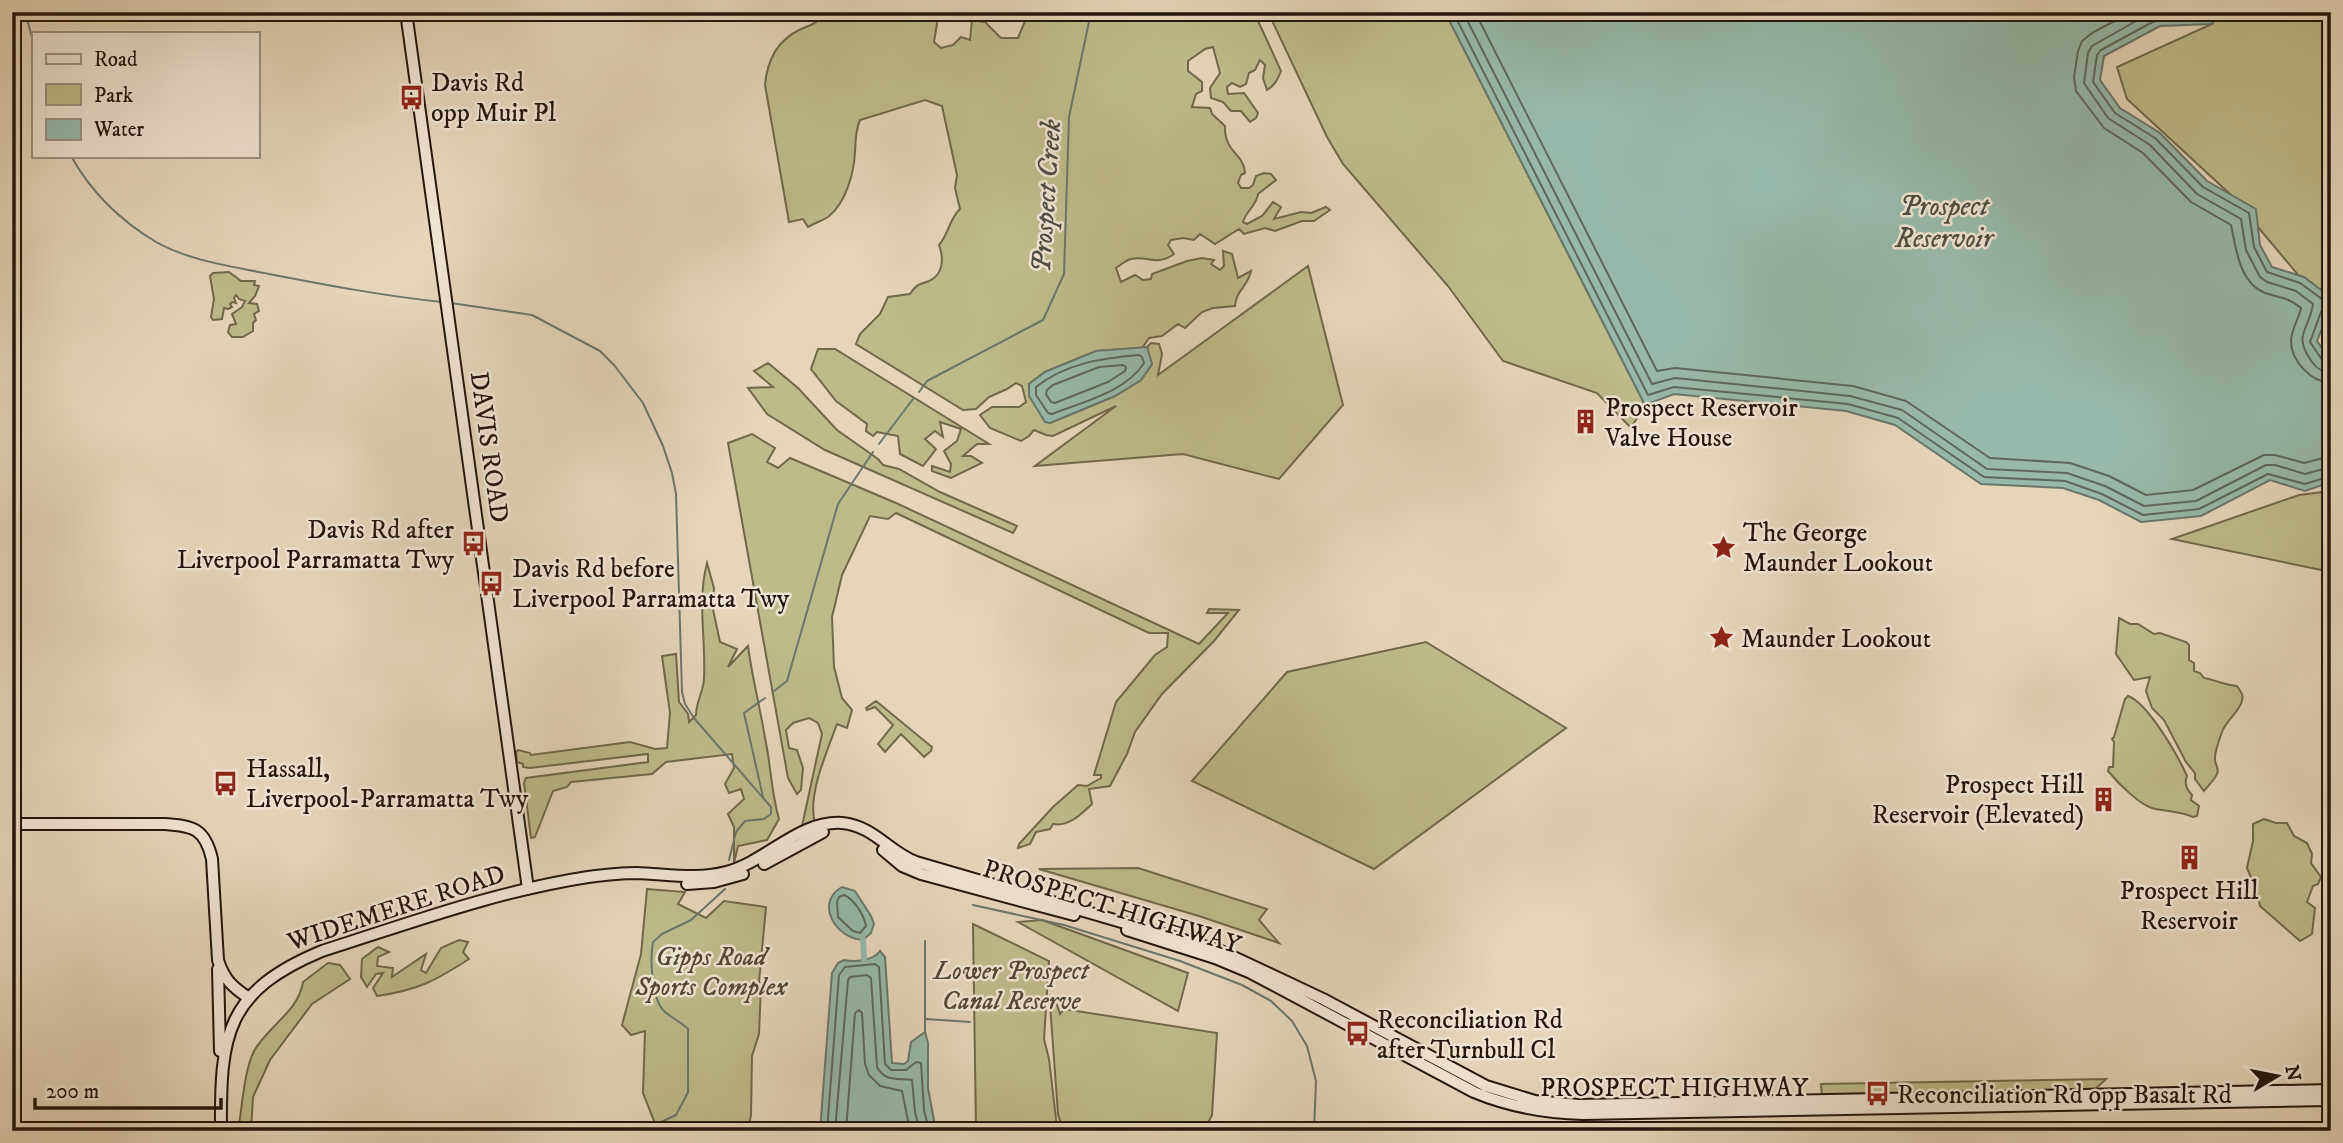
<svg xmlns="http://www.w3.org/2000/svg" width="2343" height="1143" viewBox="0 0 2343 1143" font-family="'IM FELL DW Pica',serif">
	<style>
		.green { fill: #bdbb8a; stroke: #70684b; stroke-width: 2 }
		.water { fill: #97b9ab; stroke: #69776b; stroke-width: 2 }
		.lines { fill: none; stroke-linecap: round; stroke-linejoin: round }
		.shore { stroke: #5e675c; stroke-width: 2 }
		.stream { stroke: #69776b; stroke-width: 2 }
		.canal { stroke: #97b9ab; stroke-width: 6 }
		.secondary-casing { stroke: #24150c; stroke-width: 14 }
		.secondary { stroke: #efe4d2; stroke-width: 10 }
		.labels { text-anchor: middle; stroke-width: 5; stroke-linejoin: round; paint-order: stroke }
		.poi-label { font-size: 26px; fill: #24150c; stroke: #efe4d2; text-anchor: start }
		.street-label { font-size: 26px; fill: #24150c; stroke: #efe4d2 }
		.park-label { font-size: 26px; font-style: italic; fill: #524732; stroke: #efe4d2 }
		.water-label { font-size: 28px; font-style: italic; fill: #4c4e44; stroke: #efe4d2 }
	</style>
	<rect width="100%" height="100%" fill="#e6d5b9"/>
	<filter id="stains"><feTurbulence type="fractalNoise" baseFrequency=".00286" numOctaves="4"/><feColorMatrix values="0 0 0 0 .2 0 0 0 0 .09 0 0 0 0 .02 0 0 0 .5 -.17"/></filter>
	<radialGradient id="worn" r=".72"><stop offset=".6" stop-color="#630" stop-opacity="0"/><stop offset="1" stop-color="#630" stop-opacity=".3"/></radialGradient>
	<path class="green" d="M 826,12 L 939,12 L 934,42 L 941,48 L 953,45 L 961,37 L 970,40 L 972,20 L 985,22 L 1001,38 L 1018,38 L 1028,14 L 1038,12 L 1254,12 L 1281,71 C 1278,79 1275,85 1267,90 L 1263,78 L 1265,65 L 1260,60 L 1255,70 L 1249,73 L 1246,84 L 1240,87 L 1232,83 L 1227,87 L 1228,94 L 1244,93 L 1258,113 L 1256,118 L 1250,122 L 1241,111 L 1231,111 L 1223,102 L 1211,98 L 1210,88 L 1220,73 L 1213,47 L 1205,49 L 1188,61 L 1188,71 L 1202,82 L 1202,91 L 1196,94 L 1192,107 L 1210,108 L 1212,114 L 1225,126 C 1224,153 1244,153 1245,173 L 1241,175 L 1238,183 L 1241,188 L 1249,188 L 1253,185 L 1256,176 L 1264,173 L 1271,174 L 1276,180 L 1258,194 C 1257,205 1246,211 1243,222 L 1247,224 L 1262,216 L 1273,202 L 1281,207 L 1274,219 L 1301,212 L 1311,213 L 1326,207 L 1330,210 L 1314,221 L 1302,221 L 1275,231 L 1265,228 L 1244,234 L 1239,229 L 1215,244 L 1200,234 L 1194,240 L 1183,238 L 1171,240 L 1168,245 L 1174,254 C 1156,267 1148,255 1131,259 C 1126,260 1121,265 1116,268 L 1121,282 L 1135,275 L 1143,280 L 1151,279 L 1152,274 L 1187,261 L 1202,258 L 1214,260 L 1211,264 L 1220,270 L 1224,266 L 1223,251 L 1232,254 L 1238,278 L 1251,271 C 1247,288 1236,290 1235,306 L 1213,308 L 1202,312 L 1185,328 L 1178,324 L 1162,336 L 1149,338 L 1142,348 L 1096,351 L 1045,372 L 1029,384 L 1050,423 L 1115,396 L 1141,380 L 1152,364 L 1147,347 L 1151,343 L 1159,344 L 1162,354 L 1158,375 L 1308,266 L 1343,405 L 1279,479 L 1183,454 L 1035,466 L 1116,406 L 1053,436 L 1046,435 L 1034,430 L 1029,436 L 1021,441 L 990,428 L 980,415 L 992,407 L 1019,407 L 1026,402 L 1022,386 L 1016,383 L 1007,389 L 989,397 L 976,409 L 963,410 L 856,344 L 860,334 L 880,314 L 888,297 L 910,294 C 920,279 924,286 934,278 C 944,270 943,255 939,245 C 949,234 949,219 960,209 L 955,188 L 957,175 L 942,106 L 925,100 L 860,120 C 855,132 856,139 855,152 C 854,173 846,203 828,217 C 822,221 814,223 808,227 L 803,219 L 789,222 L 765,85 C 767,61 777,41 799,30 C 810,25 819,23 826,12 Z
		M 1268,12 L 1445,12 L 1645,405 L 1631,428 L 1597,393 L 1503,361 L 1448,286 L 1343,164 L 1327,137 Z
		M 2220,12 L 2331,12 L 2331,314 L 2231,195 L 2127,99 L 2117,67 L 2212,24 Z
		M 229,272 L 241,281 L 255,281 L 254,285 L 259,286 L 255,296 L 249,303 L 257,304 L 259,311 L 254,314 L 256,320 L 253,323 L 253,331 L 243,337 L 232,337 L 228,332 L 230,325 L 236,324 L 232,314 L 242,307 L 245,301 L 239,299 L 236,295 L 234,298 L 236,303 L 232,302 L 230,304 L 232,307 L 228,309 L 224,308 L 222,319 L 213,320 L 211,317 L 214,299 L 210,276 L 213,273 Z
		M 818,349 L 835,349 L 989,444 L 977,444 L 963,456 L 971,456 L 982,463 L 951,478 L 932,471 L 932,466 L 950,472 L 951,464 L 944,451 L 957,441 L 961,429 L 940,422 L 943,437 L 935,431 L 925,439 L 936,449 L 923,466 L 900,454 L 898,436 L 877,432 L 873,436 L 866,431 L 867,424 L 836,401 L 811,369 Z
		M 768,363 L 798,388 L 837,430 L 878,459 L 883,465 L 899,469 L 940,492 L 1017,526 L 1013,533 L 825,450 L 767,414 L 748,388 L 773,387 L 754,371 Z
		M 752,434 L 775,448 L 767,462 L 778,468 L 790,458 L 896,503 L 1199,644 L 1228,613 L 1207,613 L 1209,609 L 1239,610 L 1214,641 L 1162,694 L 1135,732 L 1127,754 L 1110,786 L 1089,789 L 1092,804 C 1081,814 1069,827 1053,824 L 1050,829 L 1036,832 L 1030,844 L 1018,848 L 1019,844 L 1053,807 L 1078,785 L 1087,786 L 1101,778 L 1101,775 L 1094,775 L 1116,702 L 1155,655 L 1167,647 L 1168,633 L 1149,633 L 896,513 L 888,519 L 870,516 L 842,575 L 832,617 L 834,667 L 842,698 L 852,710 L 847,728 L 837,724 C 827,752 807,795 815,823 L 802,826 L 822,734 L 818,723 L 809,718 L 793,723 L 786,730 L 789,748 L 797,750 L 803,768 L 801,790 L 797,794 L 788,778 L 728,443 Z
		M 2331,491 L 2331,572 L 2172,539 L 2299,495 Z
		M 707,563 L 714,588 L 712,605 L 720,642 L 737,649 L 728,667 L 748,646 C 752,677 760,707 765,738 C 771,765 771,792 779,819 L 767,840 L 738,846 L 734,863 L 734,827 L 728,814 L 744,799 L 741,789 L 729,793 L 725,784 L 734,768 L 732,754 L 666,762 L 652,774 L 571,782 L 567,787 L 553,791 L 535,837 L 531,838 L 524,783 L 526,778 L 648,762 L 648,754 L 530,768 L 523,767 L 523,764 L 517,762 L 516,752 L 518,750 L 530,753 L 531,755 L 630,742 L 655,749 L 667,748 L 670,713 L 662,656 L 676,654 L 679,702 L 688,714 L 689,722 L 696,715 C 696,701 704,691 704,678 C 706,638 697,602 707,563 Z
		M 2119,618 L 2130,624 L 2138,624 L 2154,634 L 2160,633 L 2186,642 L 2189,645 L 2189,660 L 2194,663 L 2194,671 L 2200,673 L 2204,678 C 2215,680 2226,685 2237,686 C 2240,691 2244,694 2242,701 C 2238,714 2226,720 2222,732 C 2219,740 2215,751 2215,758 C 2214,764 2220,768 2217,774 C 2215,779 2208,786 2204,791 L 2195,779 L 2195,773 L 2186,762 L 2164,720 L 2152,708 L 2146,691 L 2150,677 L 2134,680 L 2116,654 Z
		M 1426,642 L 1566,728 L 1374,869 L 1192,781 L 1287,672 Z
		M 2128,696 C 2148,703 2178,756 2187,776 C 2184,783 2187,790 2192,795 L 2191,800 L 2199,806 L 2197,816 L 2193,817 C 2182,812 2167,811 2155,809 C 2140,806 2118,783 2108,771 L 2109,767 L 2113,767 L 2114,742 L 2112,739 L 2114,737 L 2125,699 Z
		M 876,701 L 932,747 L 931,751 L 924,757 L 901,734 L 885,752 L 878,744 L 893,725 L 875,707 L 867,710 L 866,708 Z
		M 2264,819 L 2276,823 L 2287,823 L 2294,836 L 2307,843 L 2312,854 L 2311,863 L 2321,877 L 2318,884 L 2313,886 L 2307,902 L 2315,908 L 2312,934 L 2300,941 L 2260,906 L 2257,892 L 2247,868 L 2253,841 L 2253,824 Z
		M 1138,868 L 1267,909 L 1259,920 L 1279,943 L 1199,916 L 1039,869 Z
		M 647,889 L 685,892 L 678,904 L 706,918 L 724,901 L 766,907 L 759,982 L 761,985 L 759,1034 L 752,1056 L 751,1115 L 748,1131 L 658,1131 L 643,1093 L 645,1031 L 631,1035 L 622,1025 L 641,954 Z
		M 1042,920 L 1188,973 L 1178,1011 L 1018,922 Z
		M 973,924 L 1049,961 L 1044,1039 L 1049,1059 L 1057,1127 L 1050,1125 L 1050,1131 L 976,1131 Z
		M 459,940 L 468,942 L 463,952 L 469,959 C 435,981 418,990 377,996 L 373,988 L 383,973 L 376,974 L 367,987 L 361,977 L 362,959 L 378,947 L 389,952 L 378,957 L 377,966 L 393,968 L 392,977 L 426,954 L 421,970 L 426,973 L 441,948 Z
		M 328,963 L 340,965 L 350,979 L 312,1004 L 270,1060 L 253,1097 L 251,1131 L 238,1131 C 242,1108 244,1071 254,1051 C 268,1026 299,1011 303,982 Z
		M 1056,1002 L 1060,1014 L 1064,1009 L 1217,1033 L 1212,1115 L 1204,1131 L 1063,1131 L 1058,1114 L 1050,1004 Z
		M 2106,1079 L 2093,1091 L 1822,1096 L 1821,1084 Z"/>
	<path class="water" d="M 1445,12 L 2217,12 L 2212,24 L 2160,26 L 2104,56 L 2100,80 L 2120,108 L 2160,133 L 2207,181 L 2256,209 L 2260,245 L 2272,267 L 2304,277 L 2329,296 L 2329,311 L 2317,341 L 2331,361 L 2331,482 L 2305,491 L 2270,480 L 2201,516 L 2141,522 L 2099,500 L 2063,488 L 1981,484 L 1895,425 L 1846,411 L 1674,394 L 1645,405 Z
		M 1147,347 L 1152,364 L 1141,380 L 1115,396 L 1050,423 L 1045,422 L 1029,396 L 1029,384 L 1045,372 L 1096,351 Z
		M 842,887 L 855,891 L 871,916 L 874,924 L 871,933 L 863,940 C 836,939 814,903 842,887 Z
		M 880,951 L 885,957 L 892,1063 L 904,1064 L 908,1061 L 911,1042 L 925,1032 L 928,1043 L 928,1088 L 936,1131 L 820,1131 L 832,973 L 838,963 L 844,960 C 855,962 873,961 880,951 Z"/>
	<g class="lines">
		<path class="shore" d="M 1453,12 L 1648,395 L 1674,387 L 1848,404 L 1898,418 L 1984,477 L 2065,481 L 2102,494 L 2143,515 L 2199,509 L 2268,474 L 2305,484 L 2331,476
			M 1463,12 L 1652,384 L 1675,378 L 1850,396 L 1902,410 L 1987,469 L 2067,473 L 2105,486 L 2144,506 L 2196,501 L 2266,465 L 2275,465 L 2305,474 L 2331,467
			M 1475,12 L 1657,371 L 1675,368 L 1853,386 L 1906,401 L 1990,458 L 2070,463 L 2109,476 L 2146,495 L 2193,490 L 2264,455 L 2275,455 L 2304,463 L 2331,456
			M 2131,12 L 2092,33 L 2082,41 L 2078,51 L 2074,77 L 2076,91 L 2104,128 L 2143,153 L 2191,202 L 2231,225 C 2236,248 2239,283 2265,293 C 2278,297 2290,298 2301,308 C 2299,319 2291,329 2291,341 C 2291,361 2311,382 2331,383
			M 2152,12 L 2092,46 L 2088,53 L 2084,83 L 2108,118 L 2150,145 L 2197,194 L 2241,219 L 2246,250 L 2260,277 L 2267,282 L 2296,291 L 2313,304 C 2309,331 2292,334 2312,362 C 2317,369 2322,372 2331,373
			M 2209,12 L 2205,17 L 2158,19 L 2101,50 L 2097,55 L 2093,82 L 2115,113 L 2155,138 L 2203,187 L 2249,213 L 2254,247 L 2267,272 L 2300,283 L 2326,302 L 2327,305 L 2321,312 L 2310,342 L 2323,361 L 2331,364
			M 1139,355 L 1142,357 L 1144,363 C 1126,392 1082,402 1052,414 L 1048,413 L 1036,395 L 1036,387 C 1066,363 1103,358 1139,355 Z
			M 1123,365 L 1126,367 L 1125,371 L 1108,382 L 1055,403 L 1051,402 L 1046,394 L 1047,390 L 1053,385 L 1099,367 Z
			M 844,895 C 854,899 864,915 866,926 L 860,933 L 853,931 L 838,917 L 837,902 L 839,897 Z
			M 827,1131 L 839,975 L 845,967 L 875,964 L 879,967 L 885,1064 L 891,1070 L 906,1070 L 916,1062 L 921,1063 L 924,1110 L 929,1131
			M 835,1131 L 848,980 L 850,977 L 867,975 L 871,978 L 877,1067 C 885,1082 898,1078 912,1080 L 915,1112 L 920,1131
			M 846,1131 L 855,1013 L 859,1010 L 862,1013 L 865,1064 L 869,1075 L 880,1086 L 902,1091 L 910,1131"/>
		<path class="stream" d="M 25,12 L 33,41
			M 71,156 C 91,192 121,221 156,242 C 190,261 231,266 269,274 C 326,285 384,296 442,302
			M 451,303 L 532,315 L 600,351 L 614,365 L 643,403 L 663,446 L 672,473 L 676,494 L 682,692 L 685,704 L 694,718 L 771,807 L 771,814 L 764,819 L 745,821 L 736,832 L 729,860
			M 919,392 L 927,381 L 1043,320 L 1064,274 L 1069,117 L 1091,12
			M 879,444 L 913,399
			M 774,691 L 787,681 L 838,504 L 873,452
			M 763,797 L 744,713 L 765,698
			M 973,905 L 1064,925 L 1180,961 L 1242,985 L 1271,1001 L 1292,1021 L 1307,1046 L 1316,1081 L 1314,1131
			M 926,1019 L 970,1022
			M 925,1032 L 925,941
			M 642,1131 L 676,1115 L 685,1098 L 688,1092 L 688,1029 C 681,1022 672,1018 665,1012 C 651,1000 650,959 653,942 L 662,934 L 691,920 L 725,889"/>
		<path class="canal" d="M 863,940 L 864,959"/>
		<defs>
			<path id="secondary" d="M 406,12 L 528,889
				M 12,824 L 165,824 C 194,826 205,829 212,859 L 218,960 C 224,979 232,987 249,998
				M 883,850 L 902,866 L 921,874 L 1074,915
				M 764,864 L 823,832
				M 687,884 L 714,882 L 743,874
				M 1127,930 L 1215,958 L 1251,973 L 1474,1092 C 1510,1107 1545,1113 1583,1114 L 2331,1100
				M 218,969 L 220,1051
				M 221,1131 C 220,1034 226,991 322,951 C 410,923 497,891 588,877 C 604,875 620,873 636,873 C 667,874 696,880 726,872 C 766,862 799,820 842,823 C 874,826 889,852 916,862 L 1221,951 L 1323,999 L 1486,1086 L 1535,1101 L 1579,1105 L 2331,1090"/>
		</defs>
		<use href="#secondary" class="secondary-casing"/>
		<use href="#secondary" class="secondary"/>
	</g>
	<defs>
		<symbol id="bus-bare" viewBox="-9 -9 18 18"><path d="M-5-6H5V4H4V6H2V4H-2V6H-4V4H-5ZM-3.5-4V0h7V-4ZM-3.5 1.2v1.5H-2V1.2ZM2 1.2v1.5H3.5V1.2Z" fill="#8f2418" stroke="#efe4d2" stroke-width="2.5" paint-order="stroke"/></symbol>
		<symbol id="building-bare" viewBox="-9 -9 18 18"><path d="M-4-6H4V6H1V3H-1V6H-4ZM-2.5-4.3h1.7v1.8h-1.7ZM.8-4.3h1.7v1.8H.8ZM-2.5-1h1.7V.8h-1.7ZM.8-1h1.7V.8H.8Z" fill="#8f2418" stroke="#efe4d2" stroke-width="2.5" paint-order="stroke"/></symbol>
		<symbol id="sight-bare" viewBox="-9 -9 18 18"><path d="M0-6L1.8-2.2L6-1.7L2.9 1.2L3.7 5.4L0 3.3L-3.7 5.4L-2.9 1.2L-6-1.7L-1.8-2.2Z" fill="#8f2418" stroke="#efe4d2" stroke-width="2.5" paint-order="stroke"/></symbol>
	</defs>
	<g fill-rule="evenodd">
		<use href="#bus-bare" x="394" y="80" width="35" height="35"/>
		<use href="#building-bare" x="1568" y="404" width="35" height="35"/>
		<use href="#bus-bare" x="456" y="526" width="35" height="35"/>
		<use href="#sight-bare" x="1706" y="530" width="35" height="35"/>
		<use href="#bus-bare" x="474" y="566" width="35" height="35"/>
		<use href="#sight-bare" x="1704" y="620" width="35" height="35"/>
		<use href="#bus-bare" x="208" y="766" width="35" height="35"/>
		<use href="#building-bare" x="2086" y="782" width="35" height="35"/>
		<use href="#building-bare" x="2172" y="840" width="35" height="35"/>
		<use href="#bus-bare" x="1340" y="1016" width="35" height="35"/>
		<use href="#bus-bare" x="1860" y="1076" width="35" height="35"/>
	</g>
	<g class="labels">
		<g class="poi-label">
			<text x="431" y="91">Davis Rd<tspan x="431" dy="30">opp Muir Pl</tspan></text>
			<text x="1605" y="416">Prospect Reservoir<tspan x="1605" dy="30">Valve House</tspan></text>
			<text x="454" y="538" text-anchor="end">Davis Rd after<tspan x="454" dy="30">Liverpool Parramatta Twy</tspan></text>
			<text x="1743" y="541">The George<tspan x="1743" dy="30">Maunder Lookout</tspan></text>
			<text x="512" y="577">Davis Rd before<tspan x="512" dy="30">Liverpool Parramatta Twy</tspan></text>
			<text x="1741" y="647">Maunder Lookout</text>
			<text x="246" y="777">Hassall,<tspan x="246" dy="30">Liverpool-Parramatta Twy</tspan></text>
			<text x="2084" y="793" text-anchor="end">Prospect Hill<tspan x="2084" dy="30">Reservoir (Elevated)</tspan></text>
			<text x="2189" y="899" text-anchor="middle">Prospect Hill<tspan x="2189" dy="30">Reservoir</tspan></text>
			<text x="1377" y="1028">Reconciliation Rd<tspan x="1377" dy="30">after Turnbull Cl</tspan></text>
			<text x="1897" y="1103">Reconciliation Rd opp Basalt Rd</text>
		</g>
		<g class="street-label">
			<text transform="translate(490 447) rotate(82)" y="9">DAVIS ROAD</text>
			<text transform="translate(1112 906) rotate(17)" y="9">PROSPECT HIGHWAY</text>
			<text transform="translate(396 907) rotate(-18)" y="9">WIDEMERE ROAD</text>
			<text x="1674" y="1096">PROSPECT HIGHWAY</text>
		</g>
		<g class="park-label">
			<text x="711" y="965">Gipps Road<tspan x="711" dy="30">Sports Complex</tspan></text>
			<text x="1011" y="979">Lower Prospect<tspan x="1011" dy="30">Canal Reserve</tspan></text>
		</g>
		<g class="water-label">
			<text transform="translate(1045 196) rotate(-86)" y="10">Prospect Creek</text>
			<text x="1944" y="215">Prospect<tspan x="1944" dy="32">Reservoir</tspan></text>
		</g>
	</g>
	<rect width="2343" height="1143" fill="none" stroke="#e6d5b9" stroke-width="42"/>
	<rect x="14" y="14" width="2315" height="1115" fill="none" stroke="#24150c" stroke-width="3.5"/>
	<rect x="21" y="21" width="2301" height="1101" fill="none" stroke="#24150c" stroke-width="2"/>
	<rect x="32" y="32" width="228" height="126" fill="#efe4d2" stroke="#9e9183" stroke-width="2"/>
	<rect x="46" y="54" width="35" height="10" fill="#efe4d2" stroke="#9e9183" stroke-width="2"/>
	<text x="94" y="66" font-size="21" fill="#24150c">Road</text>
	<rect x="46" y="84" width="35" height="21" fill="#bdbb8a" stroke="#9e9183" stroke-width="2"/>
	<text x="94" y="102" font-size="21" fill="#24150c">Park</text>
	<rect x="46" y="119" width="35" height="21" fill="#97b9ab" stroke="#9e9183" stroke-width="2"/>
	<text x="94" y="136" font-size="21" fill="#24150c">Water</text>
	<g transform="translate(2277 1076) rotate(80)" stroke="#efe4d2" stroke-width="5" paint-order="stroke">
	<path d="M0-5L12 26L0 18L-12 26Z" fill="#24150c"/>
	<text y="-10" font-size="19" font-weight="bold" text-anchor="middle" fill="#24150c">N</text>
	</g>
	<path d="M35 1098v10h186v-10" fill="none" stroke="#24150c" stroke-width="3.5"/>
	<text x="46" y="1098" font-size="21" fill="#24150c" stroke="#efe4d2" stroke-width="5" paint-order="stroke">200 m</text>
	<rect width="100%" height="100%" filter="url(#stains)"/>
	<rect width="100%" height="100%" fill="url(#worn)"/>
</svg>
